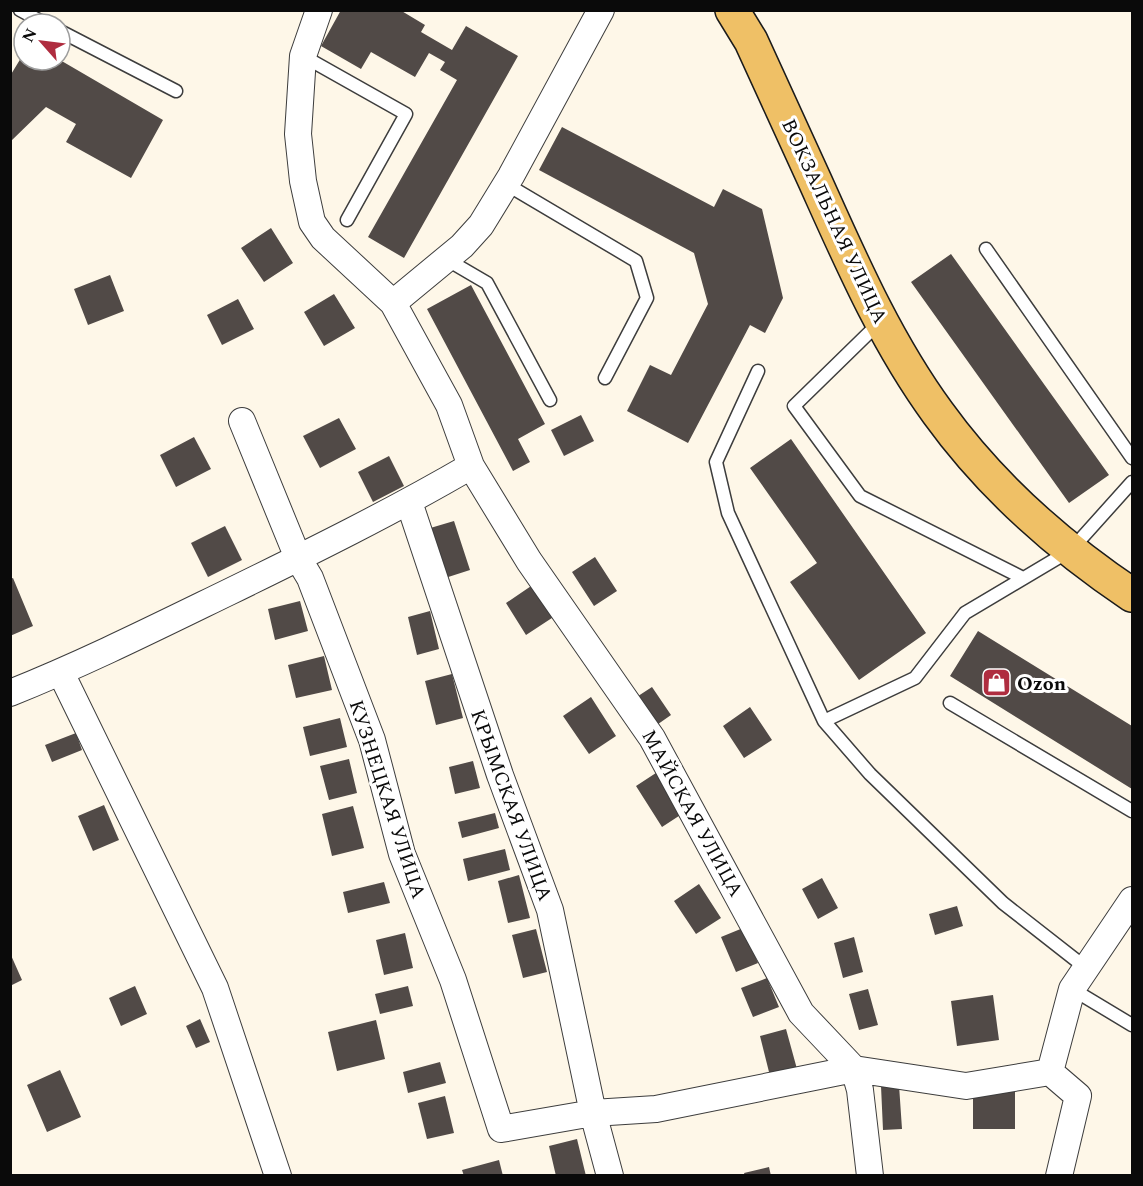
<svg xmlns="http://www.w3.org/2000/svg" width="1143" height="1186" viewBox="0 0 1143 1186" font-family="Spectral,serif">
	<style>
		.building { fill: #514a47 }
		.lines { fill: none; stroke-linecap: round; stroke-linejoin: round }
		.service-casing { stroke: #3d3d3d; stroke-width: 15 }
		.minor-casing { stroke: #3d3d3d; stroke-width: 28 }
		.primary-casing { stroke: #1b1b1b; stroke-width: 36 }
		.service { stroke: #fff; stroke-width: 12 }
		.minor { stroke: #fff; stroke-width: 26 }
		.primary { stroke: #efc066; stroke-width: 33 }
		.labels { text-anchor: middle; stroke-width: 6; stroke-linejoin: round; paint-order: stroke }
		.street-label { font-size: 20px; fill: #0a0a0a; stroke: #fff }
		.poi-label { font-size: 20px; font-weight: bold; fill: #0a0a0a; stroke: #fff; text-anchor: start }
	</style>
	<rect width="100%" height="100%" fill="#fef7e8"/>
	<path class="building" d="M 341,10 L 400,10 L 425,25 L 421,32 L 452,50 L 466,26 L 518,56 L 404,258 L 368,237 L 457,80 L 440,70 L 445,62 L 429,53 L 415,77 L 371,52 L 361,69 L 321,46 Z
		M 24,53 L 24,60 L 60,60 L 163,120 L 131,178 L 66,142 L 76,124 L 46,107 L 10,142 L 10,76 Z
		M 562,127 L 714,207 L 723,189 L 762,209 L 783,298 L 765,333 L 750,325 L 688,443 L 627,411 L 650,365 L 671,375 L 708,304 L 694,253 L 539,170 Z
		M 271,228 L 293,263 L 264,282 L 241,248 Z
		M 951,254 L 1109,475 L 1069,503 L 911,282 Z
		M 110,275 L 124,311 L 88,325 L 74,289 Z
		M 471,285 L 545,424 L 518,439 L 530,462 L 513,471 L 427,309 Z
		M 334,294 L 355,328 L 324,346 L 304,312 Z
		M 238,299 L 254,329 L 222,345 L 207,315 Z
		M 581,415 L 594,441 L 564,456 L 551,430 Z
		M 339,418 L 356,449 L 320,468 L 303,436 Z
		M 194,437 L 211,469 L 176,487 L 160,455 Z
		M 791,439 L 926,633 L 859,680 L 790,582 L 817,563 L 750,468 Z
		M 389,456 L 404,486 L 373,502 L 358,472 Z
		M 454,521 L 470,570 L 442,579 L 427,529 Z
		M 225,526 L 242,560 L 208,577 L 191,543 Z
		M 595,557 L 617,591 L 594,606 L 572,572 Z
		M 13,578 L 33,626 L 10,636 L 10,579 Z
		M 537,582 L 558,614 L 526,635 L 506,603 Z
		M 300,601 L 308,631 L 275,640 L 268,609 Z
		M 430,611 L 439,649 L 417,655 L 408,617 Z
		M 978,631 L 1132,726 L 1132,789 L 950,676 Z
		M 324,656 L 332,690 L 296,698 L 288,665 Z
		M 452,674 L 463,718 L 436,725 L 425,681 Z
		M 652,687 L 671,715 L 651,729 L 632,700 Z
		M 591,697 L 616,736 L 589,754 L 563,716 Z
		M 750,707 L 772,740 L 744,758 L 723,726 Z
		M 340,718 L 347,747 L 310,756 L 303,727 Z
		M 76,733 L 82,750 L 52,762 L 45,745 Z
		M 349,759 L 357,793 L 329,800 L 320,766 Z
		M 473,761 L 480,788 L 455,794 L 449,767 Z
		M 659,771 L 685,812 L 662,827 L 636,786 Z
		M 104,805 L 119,840 L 93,851 L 78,816 Z
		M 353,806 L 364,848 L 332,856 L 322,814 Z
		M 495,813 L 499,828 L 462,838 L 458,822 Z
		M 505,849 L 510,870 L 468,881 L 463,859 Z
		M 519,875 L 530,918 L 508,923 L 498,881 Z
		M 822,878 L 838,908 L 818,919 L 802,889 Z
		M 384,882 L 390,903 L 348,913 L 343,892 Z
		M 699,884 L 721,918 L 696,934 L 674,901 Z
		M 957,906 L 963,926 L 935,935 L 929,914 Z
		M 743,928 L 758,963 L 736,972 L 721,937 Z
		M 536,929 L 547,972 L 523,978 L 512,935 Z
		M 405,933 L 413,968 L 384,975 L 376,940 Z
		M 854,937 L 863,972 L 843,978 L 834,943 Z
		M 10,953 L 22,980 L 10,986 Z
		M 767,978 L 779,1007 L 753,1017 L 741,988 Z
		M 135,986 L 147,1014 L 121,1026 L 109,998 Z
		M 408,986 L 413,1006 L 380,1014 L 375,994 Z
		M 868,989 L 878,1025 L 859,1030 L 849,994 Z
		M 993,995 L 999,1040 L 957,1046 L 951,1001 Z
		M 200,1019 L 210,1042 L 196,1048 L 186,1026 Z
		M 376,1020 L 385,1059 L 337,1071 L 328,1032 Z
		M 786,1029 L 797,1069 L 770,1076 L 760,1036 Z
		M 440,1062 L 446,1083 L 408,1093 L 403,1072 Z
		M 60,1070 L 81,1117 L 47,1132 L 27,1085 Z
		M 899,1085 L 902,1129 L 883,1130 L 881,1086 Z
		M 973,1090 L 1015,1090 L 1015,1129 L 973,1129 Z
		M 445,1096 L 454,1133 L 427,1139 L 418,1103 Z
		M 577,1139 L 586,1176 L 556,1176 L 549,1146 Z
		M 499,1160 L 503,1176 L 464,1176 L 462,1170 Z
		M 769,1167 L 771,1176 L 745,1176 L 744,1173 Z"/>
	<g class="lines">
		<defs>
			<path id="service" d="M 20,10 L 46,24
				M 60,31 L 176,91
				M 303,56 L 406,114 L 347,220
				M 506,184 L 636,261 L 647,298 L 605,378
				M 986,249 L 1132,458
				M 446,259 L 487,283 L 550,400
				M 880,322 L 794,406 L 860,496 L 1023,578
				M 758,371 L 716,462 L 728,513 L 824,721 L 915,678 L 965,613 L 1071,550 L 1132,482
				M 950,703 L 1132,811
				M 824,721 L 870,774 L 1003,903 L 1086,968
				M 1072,989 L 1132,1025"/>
			<path id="minor" d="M 319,10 L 303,56 L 298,134 L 303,181 L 312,222 L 323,238 L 393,303 L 449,405 L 471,466 L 529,561 L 652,738 L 801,1013 L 854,1069 L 860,1090 L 870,1176
				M 393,303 L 462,246 L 481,225 L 511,176 L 601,10
				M 242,421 L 298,558 L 310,578 L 372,740 L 402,854 L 453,980 L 501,1129 L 593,1113 L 656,1109 L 854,1069 L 966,1086 L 1050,1072 L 1072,989 L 1132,900
				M 409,502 L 500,775 L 550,910 L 593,1113 L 610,1176
				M 61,673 L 215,988 L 278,1176
				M 10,693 C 85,663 157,627 229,592 C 311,552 392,512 471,466
				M 1050,1072 L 1078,1096 L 1059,1176"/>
			<path id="primary" d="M 732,10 L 751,41 C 772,88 794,134 815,181 C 851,261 886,342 938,413 C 990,485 1059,546 1132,595"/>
		</defs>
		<use href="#service" class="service-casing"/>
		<use href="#minor" class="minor-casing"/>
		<use href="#primary" class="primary-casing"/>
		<use href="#service" class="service"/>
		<use href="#minor" class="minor"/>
		<use href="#primary" class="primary"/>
	</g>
	<defs>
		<symbol id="shop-square" viewBox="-11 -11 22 22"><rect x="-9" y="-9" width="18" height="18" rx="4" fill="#af2c3f" stroke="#fff"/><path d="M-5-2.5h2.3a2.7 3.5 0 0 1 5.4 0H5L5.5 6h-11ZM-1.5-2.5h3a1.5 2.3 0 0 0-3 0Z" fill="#fff"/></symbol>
	</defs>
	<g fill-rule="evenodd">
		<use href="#shop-square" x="980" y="666" width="33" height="33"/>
	</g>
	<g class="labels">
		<g class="street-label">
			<text transform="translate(835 221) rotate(65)" y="7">ВОКЗАЛЬНАЯ УЛИЦА</text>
			<text transform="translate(388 799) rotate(72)" y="7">КУЗНЕЦКАЯ УЛИЦА</text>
			<text transform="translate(512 805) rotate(70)" y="7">КРЫМСКАЯ УЛИЦА</text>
			<text transform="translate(693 813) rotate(61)" y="7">МАЙСКАЯ УЛИЦА</text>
		</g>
		<g class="poi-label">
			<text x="1017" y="690">Ozon</text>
		</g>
	</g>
	<rect width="1143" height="1186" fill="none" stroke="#0a0a0a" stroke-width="24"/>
	<g transform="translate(42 42) rotate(298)"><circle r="28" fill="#ffffff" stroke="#9d9d9d" stroke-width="1.5"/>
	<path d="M0-4.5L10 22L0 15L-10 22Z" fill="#af2c3f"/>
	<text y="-9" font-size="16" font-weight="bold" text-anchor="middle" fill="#0a0a0a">N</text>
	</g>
</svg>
